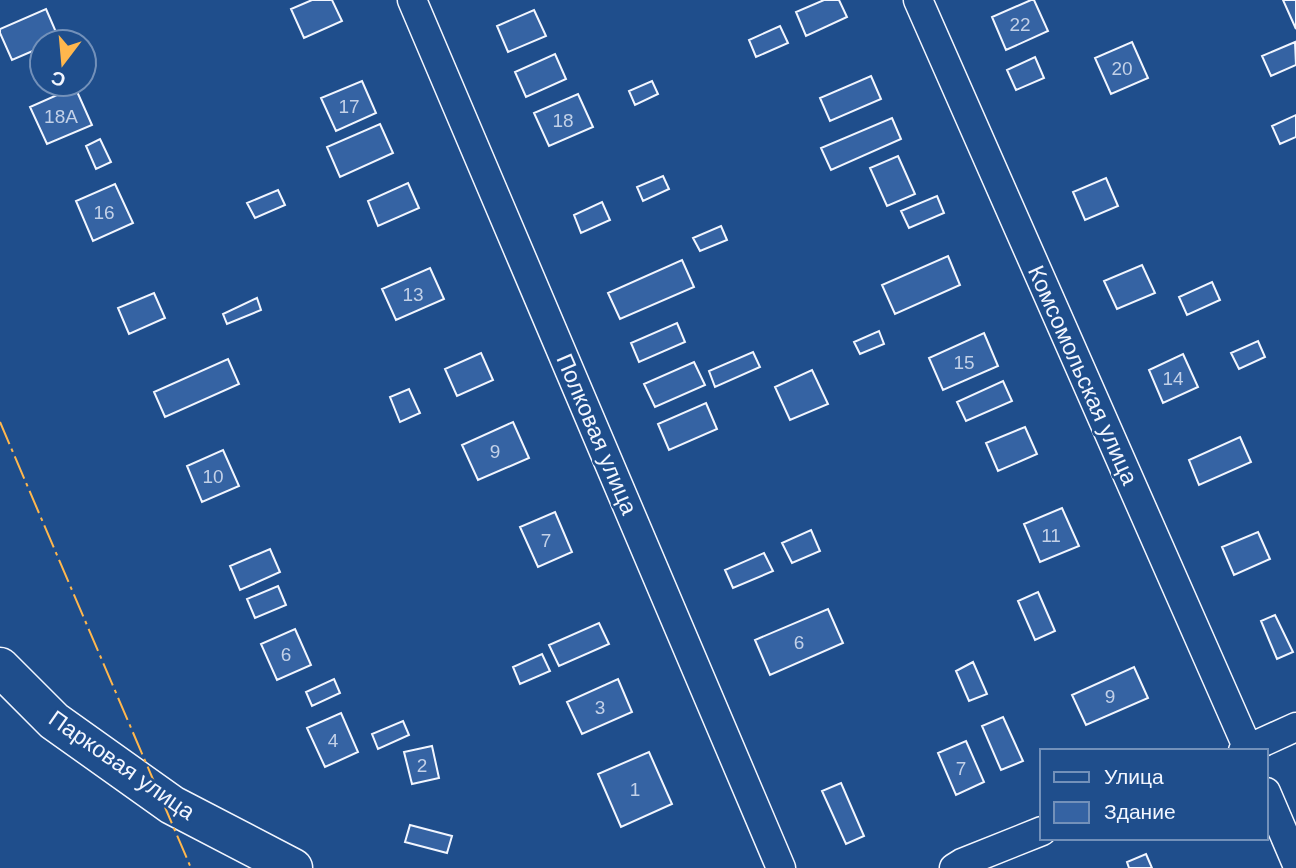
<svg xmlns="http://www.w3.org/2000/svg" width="1296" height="868" viewBox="0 0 1296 868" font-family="Arial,sans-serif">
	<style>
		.building { fill: #3563a3; stroke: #f2f6ff; stroke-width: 2 }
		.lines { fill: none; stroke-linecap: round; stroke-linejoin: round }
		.minor-casing { stroke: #f2f6ff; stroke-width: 31 }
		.secondary-casing { stroke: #f2f6ff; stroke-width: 41 }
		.minor { stroke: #1f4e8c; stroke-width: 28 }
		.secondary { stroke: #1f4e8c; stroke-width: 38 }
		.power { stroke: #ffb74d; stroke-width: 2; stroke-dasharray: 24 5 3.5 5; stroke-linecap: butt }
		.labels { text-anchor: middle; stroke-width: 5; stroke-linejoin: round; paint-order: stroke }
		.number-label { font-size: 19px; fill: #c3d1e8 }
		.street-label { font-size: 23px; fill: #f2f6ff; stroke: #1f4e8c }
	</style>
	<rect width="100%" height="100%" fill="#1f4e8c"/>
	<path class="building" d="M 312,0 L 332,0 L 342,21 L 304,38 L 291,9 Z
		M 824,0 L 839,0 L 847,17 L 806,36 L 796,12 Z
		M 1031,0 L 1034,0 L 1048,31 L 1006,50 L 992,17 Z
		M 1283,0 L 1296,0 L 1296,29 Z
		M 46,9 L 59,39 L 53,42 L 42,42 L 42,47 L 12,60 L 0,33 L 0,29 Z
		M 534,10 L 546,36 L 508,52 L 497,26 Z
		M 780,26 L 788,43 L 756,57 L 749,40 Z
		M 1132,42 L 1148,78 L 1111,94 L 1095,58 Z
		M 1295,42 L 1296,65 L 1271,76 L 1262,56 Z
		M 555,54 L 566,79 L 526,97 L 515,72 Z
		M 1035,57 L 1044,78 L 1016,90 L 1007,70 Z
		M 871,76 L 881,99 L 830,121 L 820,98 Z
		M 362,81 L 376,113 L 336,131 L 321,98 Z
		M 652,81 L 658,94 L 635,105 L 629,91 Z
		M 75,87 L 92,125 L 47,144 L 30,107 Z
		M 578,94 L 593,127 L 549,146 L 534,113 Z
		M 1296,115 L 1296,137 L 1280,144 L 1272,126 Z
		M 892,118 L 901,139 L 831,170 L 821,148 Z
		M 380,124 L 393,153 L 340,177 L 327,147 Z
		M 100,139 L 111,162 L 96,169 L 86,146 Z
		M 898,156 L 915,194 L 887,206 L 870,168 Z
		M 663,176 L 669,189 L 643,201 L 637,187 Z
		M 1106,178 L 1118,206 L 1085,220 L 1073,192 Z
		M 408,183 L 419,208 L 378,226 L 368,201 Z
		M 115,184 L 133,223 L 93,241 L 76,201 Z
		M 278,190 L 285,205 L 255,218 L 247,203 Z
		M 937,196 L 944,213 L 909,228 L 901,211 Z
		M 602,202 L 610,220 L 581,233 L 574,215 Z
		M 721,226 L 727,240 L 700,251 L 693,238 Z
		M 948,256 L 960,285 L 895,314 L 882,285 Z
		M 682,260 L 694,287 L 620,319 L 608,293 Z
		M 1142,265 L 1155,293 L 1117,309 L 1104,281 Z
		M 430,268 L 444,299 L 396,320 L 382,289 Z
		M 1212,282 L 1220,300 L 1187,315 L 1179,297 Z
		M 154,293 L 165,318 L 129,334 L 118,308 Z
		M 257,298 L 261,310 L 227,324 L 223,314 Z
		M 677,323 L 685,342 L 639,362 L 631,343 Z
		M 879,331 L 884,344 L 860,354 L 854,342 Z
		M 984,333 L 998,366 L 943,390 L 929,358 Z
		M 1258,341 L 1265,357 L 1239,369 L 1231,353 Z
		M 753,352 L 760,367 L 715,387 L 709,371 Z
		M 481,353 L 493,380 L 457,396 L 445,369 Z
		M 1183,354 L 1198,387 L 1163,403 L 1149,370 Z
		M 228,359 L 239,384 L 165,417 L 154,392 Z
		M 694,362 L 705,385 L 655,407 L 644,384 Z
		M 812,370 L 828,404 L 790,420 L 775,387 Z
		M 1003,381 L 1012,401 L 966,421 L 957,402 Z
		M 409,389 L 420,413 L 400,422 L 390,397 Z
		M 706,403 L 717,429 L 669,450 L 658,424 Z
		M 513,422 L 529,458 L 478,480 L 462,445 Z
		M 1025,427 L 1037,454 L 998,471 L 986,443 Z
		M 1240,437 L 1251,462 L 1199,485 L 1189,460 Z
		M 223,450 L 239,486 L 202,502 L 187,466 Z
		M 1062,508 L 1079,546 L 1040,562 L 1024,524 Z
		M 555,512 L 572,552 L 538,567 L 520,527 Z
		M 811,530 L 820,551 L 792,563 L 782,543 Z
		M 1258,532 L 1270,559 L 1234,575 L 1222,547 Z
		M 270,549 L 280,572 L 240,590 L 230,566 Z
		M 764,553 L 773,571 L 733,588 L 725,570 Z
		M 278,586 L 286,605 L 255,618 L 247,599 Z
		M 1038,592 L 1055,631 L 1035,640 L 1018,601 Z
		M 828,609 L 843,643 L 770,675 L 755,640 Z
		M 1275,615 L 1293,652 L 1277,659 L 1261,621 Z
		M 599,623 L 609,644 L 559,666 L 549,645 Z
		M 295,629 L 311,665 L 277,680 L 261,644 Z
		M 542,654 L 550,671 L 520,684 L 513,667 Z
		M 973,662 L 987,694 L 969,701 L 956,671 Z
		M 1134,667 L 1148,698 L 1086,725 L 1072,695 Z
		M 334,679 L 340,693 L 312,706 L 306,692 Z
		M 618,679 L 632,712 L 582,734 L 567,702 Z
		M 341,713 L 358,752 L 325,767 L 307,728 Z
		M 1003,717 L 1023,761 L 1001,770 L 982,726 Z
		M 403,721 L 409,735 L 378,749 L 372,734 Z
		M 966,741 L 984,782 L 956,795 L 938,753 Z
		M 432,746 L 439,778 L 412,784 L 404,752 Z
		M 649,752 L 672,804 L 621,827 L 598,774 Z
		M 841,783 L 864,836 L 846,844 L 822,791 Z
		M 410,825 L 452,836 L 447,853 L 405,842 Z
		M 1146,854 L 1152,868 L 1129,868 L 1127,862 Z"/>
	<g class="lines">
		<defs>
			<path id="minor" d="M 412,0 L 781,868
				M 918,0 L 1249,751
				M 1243,751 L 1296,727
				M 1266,792 L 1296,862
				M 954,868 L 962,863 L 1042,831"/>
			<path id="secondary" d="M 0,667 L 54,721 L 172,805 L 293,868"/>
		</defs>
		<use href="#minor" class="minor-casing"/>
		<use href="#secondary" class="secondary-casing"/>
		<use href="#minor" class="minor"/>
		<use href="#secondary" class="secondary"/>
		<path class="power" d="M 0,422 L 191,868"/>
	</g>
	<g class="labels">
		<g class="number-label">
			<text x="1020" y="31">22</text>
			<text x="1122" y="75">20</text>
			<text x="349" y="113">17</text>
			<text x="61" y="123">18А</text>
			<text x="563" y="127">18</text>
			<text x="104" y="219">16</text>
			<text x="413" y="301">13</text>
			<text x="964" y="369">15</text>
			<text x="1173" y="385">14</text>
			<text x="495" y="458">9</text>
			<text x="213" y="483">10</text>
			<text x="1051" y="542">11</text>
			<text x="546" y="547">7</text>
			<text x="799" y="649">6</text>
			<text x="286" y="661">6</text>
			<text x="1110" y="703">9</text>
			<text x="600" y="714">3</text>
			<text x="333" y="747">4</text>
			<text x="422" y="772">2</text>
			<text x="961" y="775">7</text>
			<text x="635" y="796">1</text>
		</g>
		<g class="street-label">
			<text transform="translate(1083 375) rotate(66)" y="8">Комсомольская улица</text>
			<text transform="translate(597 434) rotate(67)" y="8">Полковая улица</text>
			<text transform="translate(122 765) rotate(35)" y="8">Парковая улица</text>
		</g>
	</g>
	<rect x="1040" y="749" width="228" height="91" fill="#1f4e8c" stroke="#7391ba" stroke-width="2"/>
	<rect x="1054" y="772" width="35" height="10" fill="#1f4e8c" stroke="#7391ba" stroke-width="2"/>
	<text x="1104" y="784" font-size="21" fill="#f2f6ff">Улица</text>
	<rect x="1054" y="802" width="35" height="21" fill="#3563a3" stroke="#7391ba" stroke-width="2"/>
	<text x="1104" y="819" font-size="21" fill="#f2f6ff">Здание</text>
	<g transform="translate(63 63) rotate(196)"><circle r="33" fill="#1f4e8c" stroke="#7391ba" stroke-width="2"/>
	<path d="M0-5L12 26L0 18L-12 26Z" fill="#ffb74d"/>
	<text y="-10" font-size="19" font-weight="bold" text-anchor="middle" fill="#f2f6ff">С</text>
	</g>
</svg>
